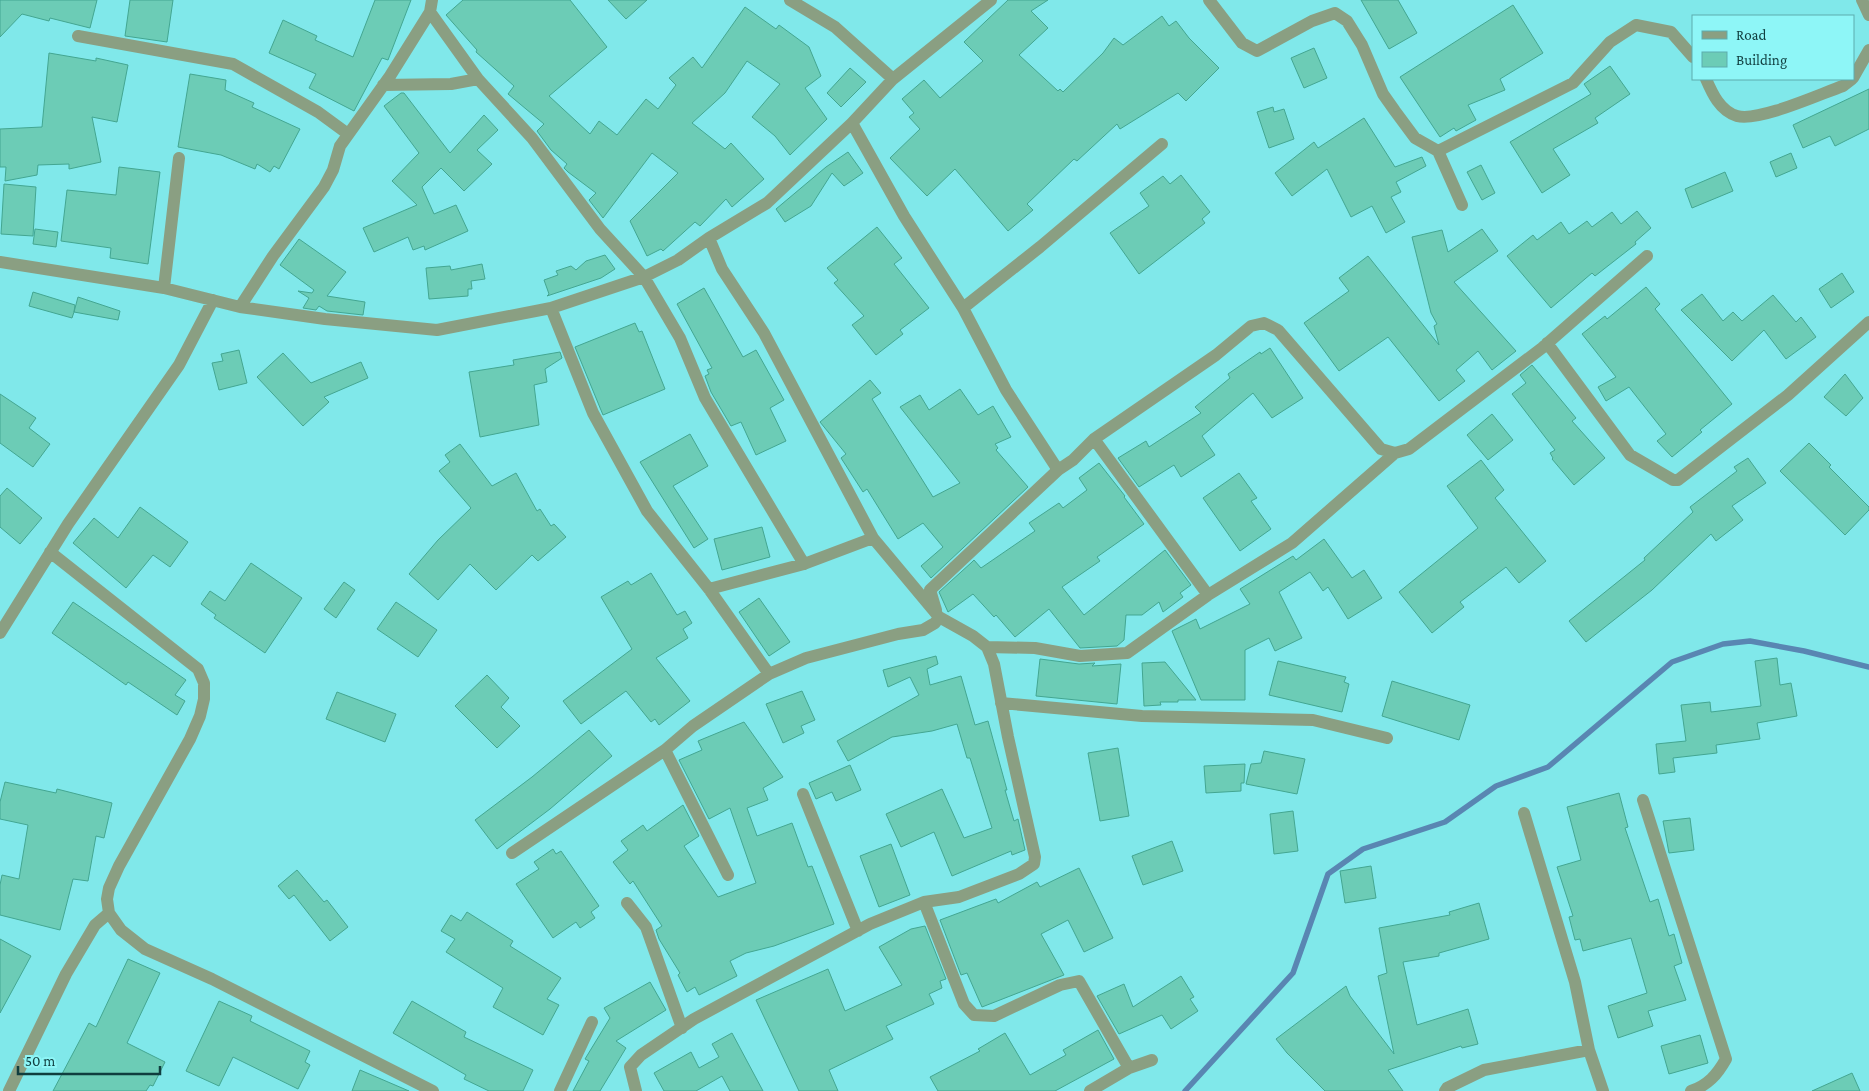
<svg xmlns="http://www.w3.org/2000/svg" width="1869" height="1091" viewBox="0 0 1869 1091" font-family="'Crimson Pro',serif">
	<style>
		.lines { fill: none; stroke-linecap: round; stroke-linejoin: round }
		.stream { stroke: #5986b2; stroke-width: 5.5 }
		.building { fill: #6cccb6; stroke: #43a691 }
		.minor { stroke: #8a9f82; stroke-width: 12 }
	</style>
	<rect width="100%" height="100%" fill="#80e8ea"/>
	<g class="lines">
		<path class="stream" d="M 1185,1091 L 1293,973 L 1328,874 L 1363,849 L 1445,822 L 1496,786 L 1548,767 L 1672,662 L 1723,644 L 1750,641 L 1804,651 L 1869,667"/>
	</g>
	<path class="building" d="M 0,0 L 97,0 L 90,28 L 50,18 L 49,21 L 22,14 L 0,37 Z
		M 130,0 L 173,0 L 167,42 L 125,36 Z
		M 375,0 L 411,0 L 388,60 L 382,58 L 354,111 L 309,88 L 316,74 L 269,53 L 283,20 L 317,36 L 315,40 L 353,57 Z
		M 463,0 L 570,0 L 607,47 L 549,96 L 590,134 L 599,121 L 617,135 L 646,99 L 658,109 L 676,85 L 669,78 L 693,57 L 702,68 L 745,7 L 776,29 L 779,25 L 809,47 L 821,76 L 805,88 L 827,119 L 790,155 L 775,136 L 752,117 L 780,84 L 747,61 L 725,93 L 692,123 L 725,149 L 731,143 L 764,179 L 732,207 L 726,199 L 700,226 L 695,222 L 663,251 L 661,249 L 647,256 L 630,221 L 678,173 L 652,153 L 603,218 L 589,200 L 596,193 L 568,172 L 564,168 L 567,164 L 551,150 L 537,131 L 544,124 L 508,94 L 514,86 L 476,52 L 477,50 L 446,15 Z
		M 608,0 L 647,0 L 626,19 Z
		M 1008,0 L 1048,0 L 1031,11 L 1048,28 L 1019,55 L 1058,91 L 1060,89 L 1063,92 L 1103,53 L 1114,38 L 1123,45 L 1162,16 L 1169,26 L 1176,21 L 1189,38 L 1219,68 L 1186,101 L 1178,93 L 1120,129 L 1117,124 L 1077,161 L 1074,159 L 1027,204 L 1033,210 L 1008,231 L 955,169 L 927,196 L 890,158 L 920,129 L 909,117 L 914,113 L 902,99 L 924,80 L 940,98 L 983,61 L 964,42 Z
		M 1361,0 L 1398,0 L 1417,33 L 1389,49 Z
		M 1513,5 L 1543,53 L 1500,79 L 1505,90 L 1468,105 L 1476,120 L 1456,131 L 1454,128 L 1440,137 L 1400,77 Z
		M 1314,48 L 1327,78 L 1304,88 L 1291,58 Z
		M 49,53 L 96,61 L 96,58 L 128,65 L 117,122 L 92,117 L 101,162 L 69,169 L 69,164 L 38,165 L 37,175 L 5,181 L 6,167 L 0,167 L 0,129 L 42,127 Z
		M 1610,66 L 1630,94 L 1595,118 L 1598,123 L 1553,149 L 1570,175 L 1542,193 L 1510,142 L 1591,94 L 1584,84 Z
		M 850,68 L 866,82 L 841,107 L 827,93 Z
		M 190,74 L 226,80 L 225,90 L 254,103 L 252,107 L 300,129 L 279,169 L 274,166 L 270,172 L 257,164 L 255,169 L 221,155 L 178,147 Z
		M 1869,89 L 1869,129 L 1835,146 L 1830,136 L 1803,148 L 1793,125 Z
		M 401,93 L 404,93 L 450,153 L 484,115 L 498,130 L 477,150 L 492,164 L 464,191 L 441,168 L 422,187 L 434,214 L 456,205 L 468,231 L 425,250 L 424,246 L 413,250 L 408,237 L 374,252 L 363,228 L 417,205 L 392,181 L 419,153 L 384,106 Z
		M 1273,107 L 1274,112 L 1284,109 L 1294,139 L 1269,148 L 1257,112 Z
		M 1364,118 L 1395,167 L 1422,157 L 1426,166 L 1396,182 L 1401,192 L 1391,197 L 1405,222 L 1386,233 L 1372,206 L 1351,217 L 1327,169 L 1292,196 L 1275,173 L 1314,142 L 1318,148 Z
		M 848,152 L 863,173 L 844,186 L 832,173 L 811,206 L 785,222 L 776,209 L 826,167 Z
		M 1791,153 L 1797,168 L 1776,177 L 1770,162 Z
		M 1481,165 L 1495,193 L 1482,200 L 1467,172 Z
		M 119,167 L 160,172 L 148,264 L 110,258 L 111,248 L 61,241 L 67,190 L 116,195 Z
		M 1725,172 L 1733,191 L 1692,208 L 1685,189 Z
		M 1181,175 L 1210,212 L 1202,219 L 1205,223 L 1139,274 L 1110,233 L 1149,206 L 1140,193 L 1163,176 L 1170,184 Z
		M 4,184 L 36,187 L 33,236 L 1,234 Z
		M 1637,211 L 1651,228 L 1635,242 L 1636,244 L 1595,276 L 1592,273 L 1551,308 L 1507,256 L 1533,235 L 1537,240 L 1561,222 L 1569,234 L 1587,221 L 1592,227 L 1612,212 L 1621,224 Z
		M 877,227 L 902,258 L 894,264 L 929,308 L 900,330 L 903,334 L 876,355 L 852,325 L 864,316 L 834,283 L 838,280 L 827,268 Z
		M 35,229 L 58,232 L 56,247 L 33,244 Z
		M 1482,229 L 1498,251 L 1454,282 L 1516,351 L 1492,370 L 1478,351 L 1456,370 L 1465,381 L 1439,401 L 1388,337 L 1339,371 L 1304,323 L 1349,291 L 1339,278 L 1368,256 L 1439,345 L 1434,326 L 1437,324 L 1431,313 L 1412,237 L 1442,230 L 1448,252 Z
		M 299,239 L 346,272 L 327,296 L 365,302 L 363,315 L 327,311 L 319,306 L 316,310 L 303,308 L 309,298 L 298,291 L 312,293 L 314,290 L 280,265 Z
		M 605,255 L 615,269 L 601,278 L 547,296 L 549,294 L 544,280 L 558,275 L 556,271 L 571,266 L 576,270 L 586,261 Z
		M 482,264 L 485,279 L 471,281 L 472,289 L 468,289 L 468,296 L 429,299 L 426,268 L 450,266 L 451,270 Z
		M 1842,273 L 1854,292 L 1831,308 L 1819,289 Z
		M 1646,287 L 1660,304 L 1655,309 L 1732,404 L 1700,430 L 1702,432 L 1672,457 L 1657,441 L 1666,434 L 1629,387 L 1606,401 L 1598,387 L 1616,377 L 1582,334 L 1605,316 L 1607,319 Z
		M 704,288 L 743,357 L 756,350 L 784,400 L 770,408 L 786,441 L 756,455 L 741,422 L 731,426 L 711,392 L 705,376 L 709,374 L 707,370 L 712,368 L 677,304 Z
		M 33,292 L 75,305 L 74,312 L 78,297 L 120,311 L 118,320 L 74,312 L 72,318 L 29,306 Z
		M 1702,294 L 1723,321 L 1733,312 L 1742,321 L 1773,295 L 1796,322 L 1801,317 L 1816,337 L 1786,359 L 1764,330 L 1732,361 L 1681,310 Z
		M 635,323 L 639,332 L 642,331 L 665,389 L 603,415 L 575,347 Z
		M 1270,348 L 1303,398 L 1272,418 L 1253,393 L 1202,436 L 1215,455 L 1181,477 L 1174,465 L 1139,487 L 1118,458 L 1146,441 L 1149,447 L 1201,413 L 1195,407 L 1230,378 L 1228,374 L 1260,352 L 1261,354 Z
		M 239,350 L 247,383 L 219,390 L 212,363 L 223,361 L 221,354 Z
		M 560,352 L 562,358 L 545,369 L 547,382 L 534,385 L 539,425 L 480,437 L 469,372 L 514,365 L 513,360 Z
		M 283,353 L 311,383 L 361,362 L 368,378 L 324,397 L 329,402 L 303,426 L 257,377 Z
		M 1532,365 L 1576,418 L 1572,421 L 1605,458 L 1574,485 L 1552,459 L 1553,458 L 1550,453 L 1555,450 L 1512,394 L 1526,383 L 1520,375 Z
		M 1845,374 L 1863,398 L 1846,416 L 1824,397 Z
		M 870,380 L 881,393 L 872,399 L 933,497 L 960,483 L 900,407 L 920,395 L 929,410 L 960,389 L 978,415 L 993,406 L 1011,437 L 995,444 L 998,448 L 996,450 L 1028,487 L 931,578 L 921,566 L 943,547 L 923,523 L 898,539 L 867,489 L 863,492 L 841,458 L 846,454 L 820,422 Z
		M 0,394 L 36,418 L 29,428 L 50,444 L 33,467 L 0,443 Z
		M 1492,414 L 1513,440 L 1488,460 L 1467,435 Z
		M 690,434 L 708,466 L 673,486 L 708,539 L 694,548 L 640,462 Z
		M 1809,443 L 1831,465 L 1829,467 L 1869,507 L 1869,510 L 1845,535 L 1780,471 Z
		M 460,444 L 492,486 L 516,473 L 537,511 L 540,509 L 551,526 L 554,524 L 566,537 L 538,561 L 532,555 L 496,590 L 470,564 L 438,600 L 409,574 L 438,540 L 471,508 L 439,471 L 450,462 L 445,455 Z
		M 1748,458 L 1766,483 L 1732,506 L 1743,520 L 1716,541 L 1711,534 L 1652,590 L 1586,642 L 1569,621 L 1645,560 L 1644,558 L 1693,512 L 1690,507 L 1737,471 L 1734,467 Z
		M 1481,460 L 1504,490 L 1495,498 L 1546,561 L 1519,583 L 1506,567 L 1460,602 L 1464,607 L 1432,633 L 1399,592 L 1478,528 L 1447,486 Z
		M 1099,463 L 1125,496 L 1124,497 L 1144,524 L 1097,557 L 1100,561 L 1062,587 L 1084,615 L 1165,550 L 1191,585 L 1180,593 L 1183,597 L 1163,612 L 1159,602 L 1142,615 L 1126,615 L 1124,640 L 1117,646 L 1080,648 L 1049,609 L 1015,637 L 996,615 L 994,617 L 973,594 L 948,612 L 939,592 L 972,562 L 974,560 L 981,568 L 1035,531 L 1029,523 L 1059,503 L 1063,508 L 1087,490 L 1079,478 Z
		M 1239,473 L 1257,498 L 1251,501 L 1271,529 L 1240,551 L 1203,498 Z
		M 7,488 L 42,518 L 20,544 L 0,527 L 0,496 Z
		M 140,507 L 188,542 L 170,567 L 153,555 L 126,588 L 73,543 L 94,518 L 118,538 Z
		M 762,527 L 770,557 L 722,570 L 714,539 Z
		M 1324,539 L 1352,578 L 1364,570 L 1382,598 L 1348,619 L 1328,587 L 1323,591 L 1310,572 L 1279,592 L 1302,638 L 1275,651 L 1269,638 L 1245,650 L 1245,700 L 1201,700 L 1172,631 L 1196,619 L 1200,629 L 1250,604 L 1240,589 L 1293,556 L 1296,560 Z
		M 251,563 L 302,598 L 265,653 L 214,618 L 216,615 L 201,604 L 210,591 L 225,601 Z
		M 651,573 L 677,615 L 685,611 L 692,623 L 683,629 L 688,638 L 656,658 L 690,701 L 659,725 L 655,719 L 651,722 L 626,691 L 581,724 L 563,701 L 632,649 L 601,597 L 628,581 L 631,585 Z
		M 344,582 L 355,590 L 336,618 L 324,609 Z
		M 759,598 L 790,642 L 769,656 L 739,612 Z
		M 73,602 L 186,680 L 175,695 L 185,701 L 177,715 L 128,682 L 126,685 L 52,633 Z
		M 396,602 L 437,630 L 418,657 L 377,629 Z
		M 936,656 L 938,664 L 927,669 L 930,685 L 961,676 L 975,725 L 988,721 L 1007,790 L 1005,790 L 1014,821 L 1018,819 L 1025,850 L 1012,855 L 1011,851 L 952,876 L 934,832 L 901,847 L 886,814 L 942,789 L 964,838 L 992,828 L 970,758 L 967,758 L 957,724 L 932,731 L 892,737 L 848,761 L 837,741 L 919,695 L 910,677 L 888,687 L 883,670 Z
		M 1777,658 L 1780,685 L 1791,683 L 1797,716 L 1757,723 L 1760,739 L 1716,745 L 1717,753 L 1673,758 L 1675,772 L 1659,774 L 1656,744 L 1686,741 L 1681,705 L 1710,702 L 1711,712 L 1761,706 L 1755,661 Z
		M 1040,659 L 1079,664 L 1095,663 L 1092,666 L 1121,664 L 1117,704 L 1036,696 Z
		M 1278,661 L 1346,677 L 1344,682 L 1349,684 L 1342,712 L 1269,695 Z
		M 1165,662 L 1196,700 L 1178,700 L 1178,702 L 1160,702 L 1161,705 L 1144,706 L 1142,663 Z
		M 487,675 L 509,698 L 501,707 L 520,726 L 497,748 L 455,706 Z
		M 1392,681 L 1470,705 L 1459,740 L 1382,716 Z
		M 802,691 L 815,720 L 801,726 L 804,733 L 783,743 L 766,704 Z
		M 337,692 L 396,714 L 385,742 L 326,719 Z
		M 744,722 L 783,777 L 763,788 L 768,800 L 747,808 L 757,836 L 792,823 L 808,867 L 812,866 L 834,924 L 774,946 L 746,953 L 730,961 L 737,976 L 699,995 L 695,987 L 687,992 L 678,975 L 680,973 L 659,939 L 656,930 L 662,926 L 633,881 L 630,884 L 613,862 L 628,850 L 621,841 L 643,825 L 647,831 L 683,805 L 699,836 L 684,846 L 718,897 L 756,883 L 730,808 L 709,819 L 679,760 L 702,750 L 698,741 Z
		M 589,730 L 612,756 L 550,809 L 497,849 L 475,820 L 532,777 Z
		M 1118,748 L 1129,816 L 1100,821 L 1088,753 Z
		M 1264,751 L 1305,759 L 1297,794 L 1246,784 L 1251,764 L 1261,763 Z
		M 1245,764 L 1244,783 L 1241,783 L 1241,791 L 1206,793 L 1204,766 Z
		M 850,765 L 861,790 L 836,801 L 832,792 L 816,799 L 809,783 Z
		M 5,782 L 56,793 L 57,789 L 112,803 L 104,838 L 96,836 L 88,881 L 73,879 L 60,930 L 0,915 L 0,885 L 2,875 L 19,879 L 28,825 L 0,819 L 0,802 Z
		M 1619,793 L 1628,827 L 1625,828 L 1650,902 L 1658,899 L 1669,936 L 1674,934 L 1682,963 L 1674,966 L 1686,1000 L 1648,1011 L 1653,1026 L 1618,1038 L 1608,1006 L 1647,993 L 1631,938 L 1583,951 L 1580,939 L 1575,940 L 1569,917 L 1573,916 L 1557,867 L 1581,860 L 1567,807 Z
		M 1293,811 L 1298,851 L 1274,854 L 1270,814 Z
		M 1690,818 L 1694,850 L 1669,853 L 1663,821 Z
		M 1172,841 L 1183,871 L 1143,885 L 1132,856 Z
		M 891,844 L 910,895 L 879,907 L 860,856 Z
		M 553,849 L 556,854 L 561,851 L 599,906 L 591,912 L 595,918 L 580,928 L 576,922 L 553,938 L 516,884 L 539,869 L 534,862 Z
		M 1371,866 L 1376,898 L 1345,903 L 1340,871 Z
		M 1079,868 L 1113,938 L 1084,952 L 1068,920 L 1041,934 L 1064,975 L 982,1007 L 967,973 L 961,975 L 940,920 L 996,899 L 998,903 L 1037,882 L 1040,887 Z
		M 297,870 L 324,902 L 327,900 L 348,927 L 330,941 L 294,895 L 289,899 L 278,886 Z
		M 1479,903 L 1489,939 L 1439,953 L 1439,956 L 1403,962 L 1417,1025 L 1468,1009 L 1478,1044 L 1462,1048 L 1461,1046 L 1388,1070 L 1403,1091 L 1325,1091 L 1287,1053 L 1276,1039 L 1346,986 L 1350,996 L 1394,1054 L 1378,976 L 1387,973 L 1379,928 L 1450,915 L 1449,912 Z
		M 467,912 L 513,941 L 510,946 L 561,978 L 547,999 L 559,1005 L 543,1035 L 493,1007 L 503,988 L 446,952 L 455,939 L 441,931 L 451,915 L 461,921 Z
		M 925,926 L 946,979 L 940,981 L 942,988 L 929,994 L 934,1004 L 886,1026 L 893,1039 L 829,1070 L 838,1091 L 799,1091 L 756,1000 L 828,969 L 845,1011 L 902,985 L 879,947 L 911,929 Z
		M 0,939 L 31,956 L 0,1013 Z
		M 128,959 L 160,973 L 127,1043 L 165,1062 L 153,1086 L 150,1085 L 146,1091 L 53,1091 L 89,1023 L 96,1027 Z
		M 1181,976 L 1194,997 L 1190,999 L 1198,1011 L 1171,1029 L 1162,1015 L 1119,1034 L 1097,996 L 1124,984 L 1133,1007 Z
		M 650,982 L 666,1010 L 616,1041 L 626,1048 L 600,1091 L 573,1091 L 589,1061 L 585,1059 L 610,1018 L 604,1008 Z
		M 219,1001 L 252,1016 L 250,1021 L 310,1051 L 305,1062 L 310,1065 L 298,1089 L 233,1057 L 219,1086 L 186,1071 Z
		M 412,1001 L 466,1032 L 464,1037 L 533,1070 L 523,1091 L 489,1091 L 464,1079 L 466,1075 L 393,1033 Z
		M 1098,1030 L 1114,1059 L 1055,1091 L 938,1091 L 930,1077 L 980,1051 L 978,1049 L 1005,1033 L 1030,1075 L 1066,1055 L 1063,1050 Z
		M 732,1033 L 763,1091 L 730,1091 L 722,1076 L 696,1091 L 664,1091 L 654,1073 L 691,1052 L 699,1068 L 719,1057 L 712,1044 Z
		M 1700,1035 L 1708,1063 L 1669,1074 L 1661,1046 Z
		M 360,1070 L 409,1091 L 352,1091 Z
		M 1852,1073 L 1860,1091 L 1812,1091 Z"/>
	<g class="lines">
		<path class="minor" d="M 790,0 L 835,27 L 893,79
			M 1209,0 L 1242,43 L 1257,51 L 1312,21 L 1335,13 L 1347,21 L 1362,45 L 1383,94 L 1395,111 L 1415,138 L 1438,151 L 1462,205
			M 1862,0 L 1869,15
			M 430,12 L 478,79
			M 78,36 L 233,64 L 318,112 L 348,134
			M 1853,78 L 1869,50
			M 1706,79 C 1712,93 1720,111 1737,116 C 1759,122 1820,94 1843,86 L 1852,79
			M 383,85 L 451,84 L 478,79 L 532,138 L 600,229 L 644,277 L 680,338 L 705,398 L 804,564
			M 852,123 L 904,216 L 963,308 L 1006,390 L 1058,470
			M 1438,151 L 1573,83 L 1610,42 L 1636,25 L 1671,32 L 1693,57
			M 709,238 L 722,269 L 764,333 L 873,538
			M 0,262 L 164,288 L 240,307 L 325,319 L 437,330 L 551,308 L 644,277 L 678,260 L 709,238 L 767,203 L 852,123 L 893,79 L 991,0
			M 164,288 L 179,158
			M 240,307 L 273,256 L 324,187 L 333,170 L 340,146 L 390,76 L 430,12 L 432,0
			M 551,308 L 593,413 L 647,511 L 709,589 L 769,674 L 806,658 L 898,634 L 923,630 L 935,623 L 939,617
			M 963,308 L 1040,247 L 1162,144
			M 1547,343 L 1630,455 L 1673,480 L 1678,480 L 1788,395 L 1869,322
			M 1094,439 L 1208,595
			M 50,552 L 198,669 L 204,683 L 204,699 L 200,716 L 190,739 L 119,866 L 109,888 L 107,899 L 109,913 L 121,930 L 145,949 L 212,979 L 433,1091
			M 936,610 L 930,590 L 1058,470 L 1073,460 L 1094,439 L 1216,355 L 1251,326 L 1264,323 L 1278,330 L 1381,449 L 1395,453 L 1409,449 L 1542,348 L 1647,256
			M 0,633 L 68,524 L 179,365 L 213,300
			M 987,647 L 1035,648 L 1080,656 L 1127,653 L 1208,595 L 1292,543 L 1395,453
			M 1001,703 L 1142,716 L 1313,720 L 1387,738
			M 803,794 L 858,931
			M 1643,800 L 1726,1059 C 1717,1075 1708,1085 1691,1091
			M 1524,813 L 1575,982 L 1589,1050 L 1603,1091
			M 512,853 L 665,750
			M 728,875 L 665,750 L 693,726 L 769,674
			M 924,902 L 964,1004 L 974,1015 L 994,1016 L 1060,985 L 1079,981 L 1129,1068
			M 627,903 L 646,927 L 682,1028
			M 9,1091 L 66,974 L 95,925 L 109,913
			M 560,1091 L 592,1022
			M 636,1091 L 630,1067 L 641,1055 L 694,1019 L 870,924 L 924,902 L 959,897 L 1019,874 L 1034,864 L 1035,857 L 1008,737 L 994,664 L 987,647 L 973,636 L 939,617 L 873,538 L 804,564 L 709,589
			M 1090,1091 L 1129,1068 L 1152,1060
			M 1445,1091 L 1447,1088 L 1484,1070 L 1589,1050"/>
	</g>
	<rect x="1692" y="15" width="162" height="65" fill="#8ef6f7" stroke="#5cacad"/>
	<rect x="1702" y="31" width="25" height="8" fill="#8a9f82" stroke="#5cacad"/>
	<text x="1736" y="40" font-size="15" fill="#103e3f">Road</text>
	<rect x="1702" y="52" width="25" height="15" fill="#6cccb6" stroke="#5cacad"/>
	<text x="1736" y="65" font-size="15" fill="#103e3f">Building</text>
	<path d="M18 1066v8h142v-8" fill="none" stroke="#103e3f" stroke-width="2.5"/>
	<text x="25" y="1066" font-size="15" fill="#103e3f" stroke="#8ef6f7" stroke-width="4" paint-order="stroke">50 m</text>
</svg>
